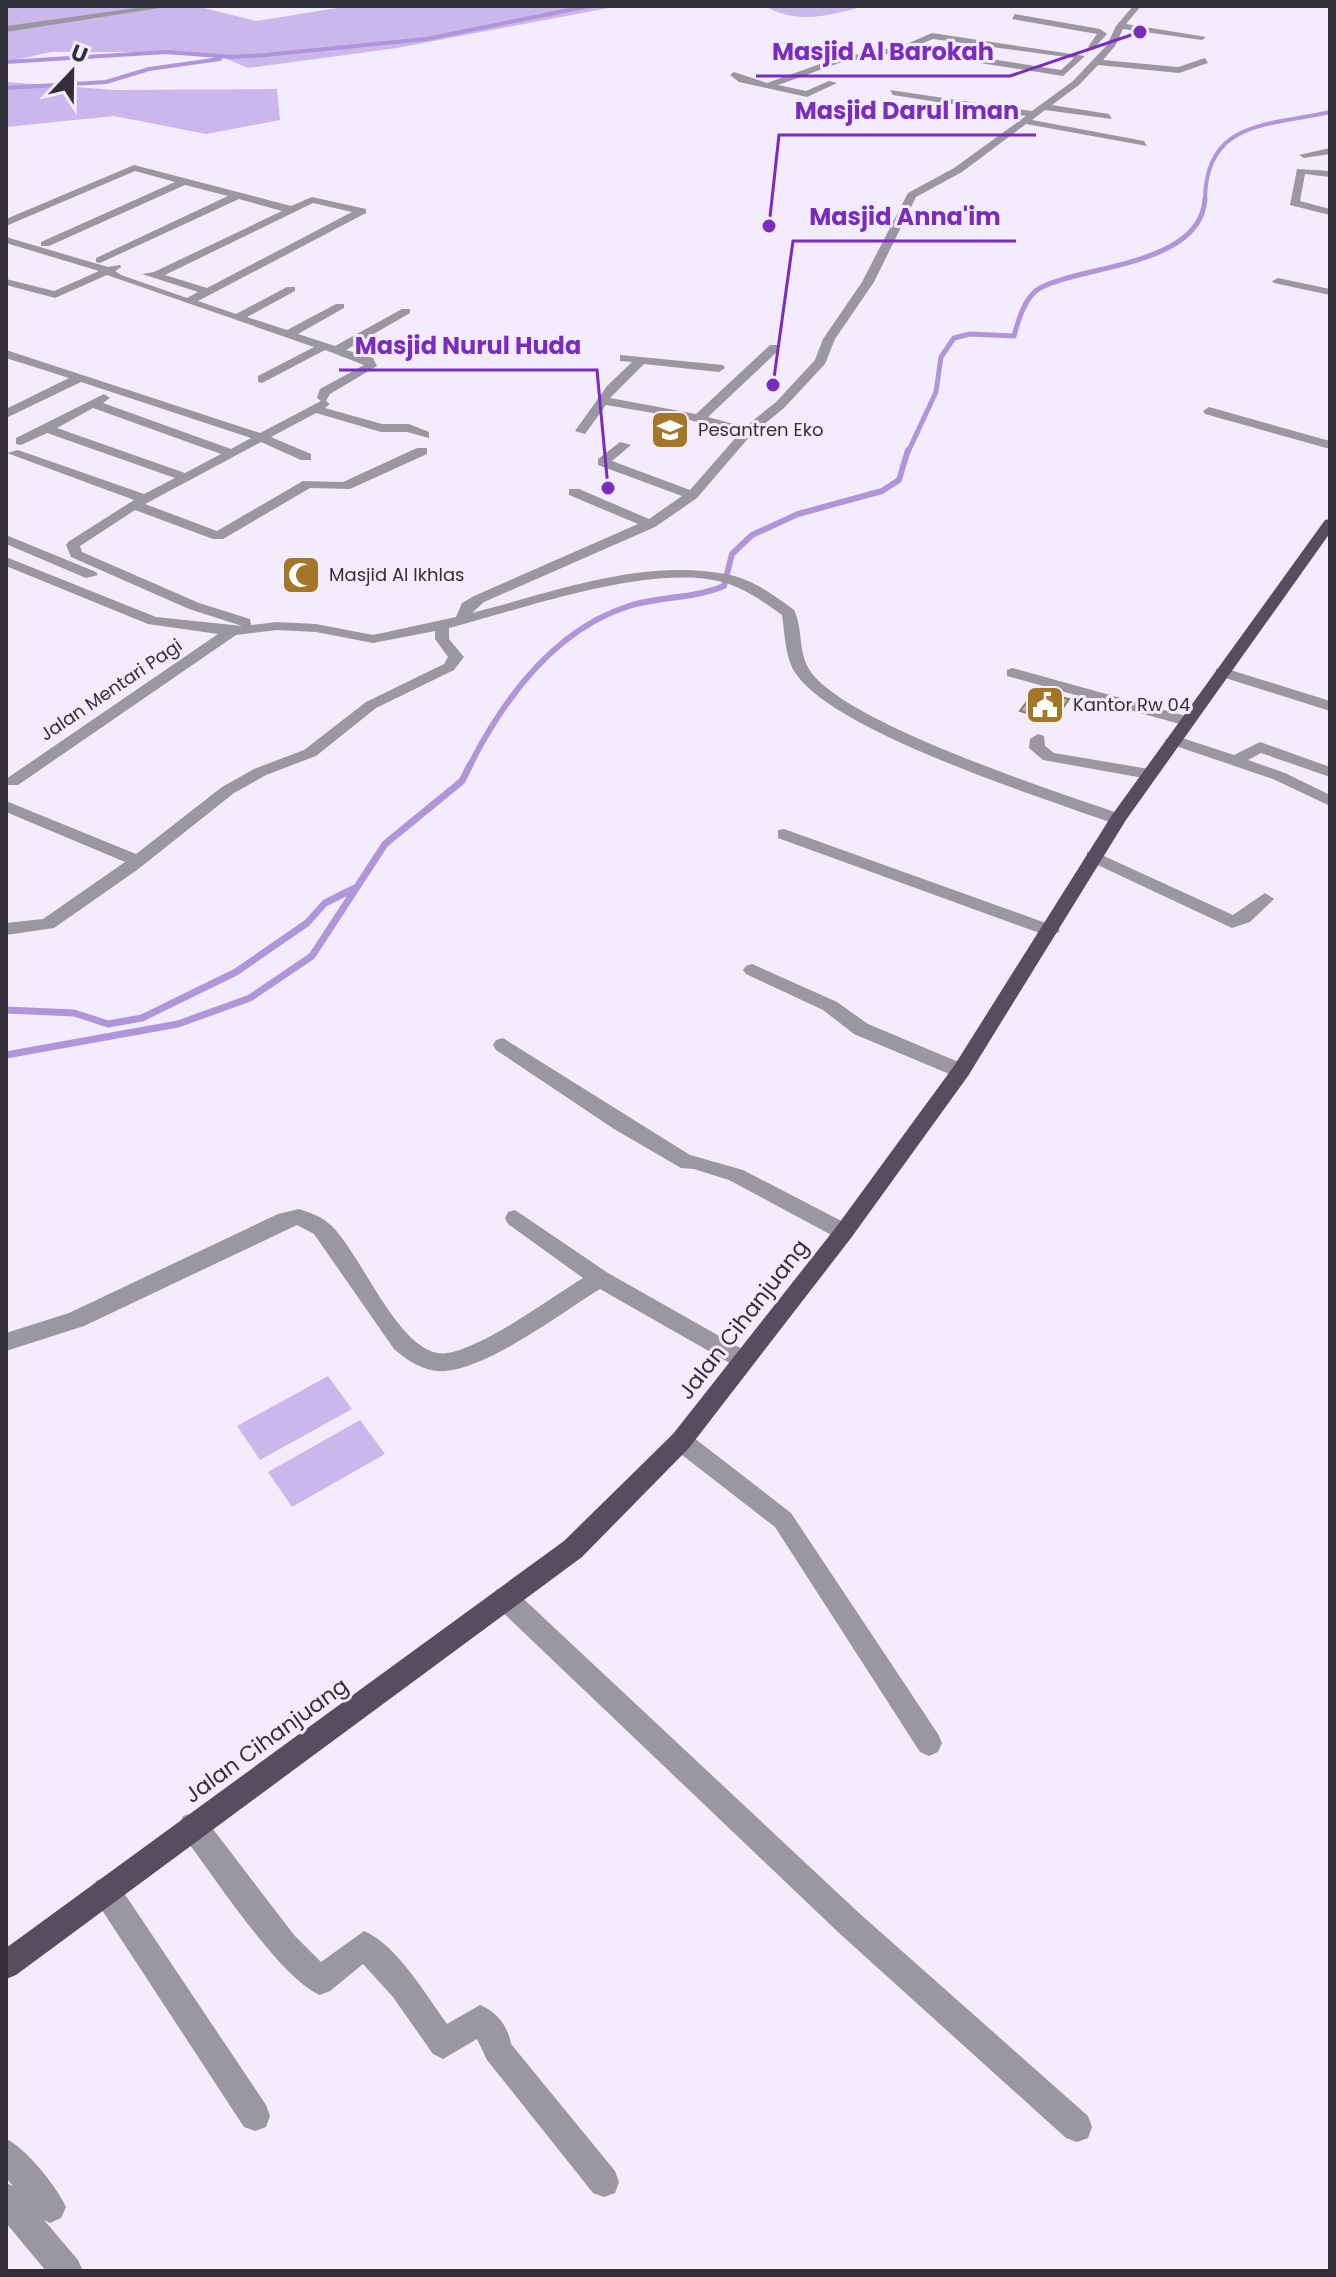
<svg xmlns="http://www.w3.org/2000/svg" width="1336" height="2277" viewBox="0 0 1336 2277" font-family="Poppins,sans-serif">
	<style>
		.green { fill: #cbb7ec }
		.lines { fill: none; stroke-linecap: round; stroke-linejoin: round }
		.stream-far3 { stroke: #b095db; stroke-width: 4 }
		.stream-far2 { stroke: #b095db; stroke-width: 5 }
		.stream-far1 { stroke: #b095db; stroke-width: 6 }
		.stream { stroke: #b095db; stroke-width: 7 }
		.building { fill: #c4b39a; stroke: #8c7c64; stroke-width: 2 }
		.minor { fill: #9a96a2; fill-rule: evenodd }
		.major { fill: #554e61; fill-rule: evenodd }
		.labels { text-anchor: middle; stroke-width: 6; stroke-linejoin: round; paint-order: stroke }
		.far-poi-label { font-size: 18px; fill: #332f3a; stroke: #f2ecfd; text-anchor: start }
		.far-street-label { font-size: 18px; fill: #332f3a; stroke: #f2ecfd }
		.street-label { font-size: 22px; fill: #332f3a; stroke: #f2ecfd }
		.leader { fill: none; stroke: #7b2cbf; stroke-width: 3 }
		.callout-dot { fill: #7b2cbf; stroke: #f2ecfd; stroke-width: 3 }
		.callout-label { font-size: 24px; text-anchor: middle; font-weight: bold; fill: #7b2cbf; stroke: #f2ecfd; stroke-width: 6; stroke-linejoin: round; paint-order: stroke }
	</style>
	<rect width="100%" height="100%" fill="#f2ecfd"/>
	<path class="green" d="M 6,6 L 200,7 L 256,21 L 350,6 L 619,6 L 397,48 L 248,68 L 222,57 L 153,52 L 51,52 L 6,62 Z
		M 765,6 L 867,6 C 832,14 798,26 765,6 Z
		M 6,82 L 116,90 L 277,89 L 280,120 L 206,134 L 114,116 L 6,127 Z
		M 328,1376 L 352,1409 L 260,1460 L 237,1426 Z
		M 360,1420 L 385,1454 L 292,1507 L 268,1472 Z"/>
	<g class="lines">
		<path class="stream-far3" d="M 714,6 L 731,6
			M 6,62 L 166,52 L 232,57 L 265,55 L 426,39 L 589,6
			M 6,88 L 106,82 L 149,69 L 220,59
			M 1205,201 C 1205,120 1268,126 1330,112"/>
		<path class="stream-far2" d="M 908,452 L 936,392 L 941,357 L 954,338 L 970,334 L 1014,336 C 1018,321 1025,296 1040,288 C 1083,265 1201,266 1205,199"/>
		<path class="stream-far1" d="M 469,767 C 503,700 553,630 629,606 C 660,596 693,599 724,586 L 732,554 L 752,535 L 798,514 L 882,491 L 899,480 L 908,450"/>
		<path class="stream" d="M 6,1010 L 74,1013 L 108,1024 L 142,1018 L 236,972 L 307,923 L 325,903 L 357,887
			M 6,1055 L 178,1024 L 250,998 L 312,956 L 385,844 L 462,781 L 470,765"/>
	</g>
	<path class="building" d="M 1036,690 L 1069,699 L 1054,721 L 1020,711 Z"/>
	<g class="lines">
		<path class="minor" d="M 151,6 L 172,6 L 6,32 L 6,26 Z
			M 1133,6 L 1141,6 L 1126,24 L 1206,37 L 1202,40 L 1123,29 L 1115,46 L 1103,60 L 1178,67 L 1205,58 L 1208,63 L 1179,73 L 1098,65 L 1079,85 L 1052,105 L 1109,114 L 1112,119 L 1045,110 L 1032,120 L 1144,141 L 1147,146 L 1026,124 L 962,172 L 916,197 L 874,282 L 835,339 L 825,364 L 784,408 L 751,435 L 697,498 L 655,527 L 484,602 L 472,613 C 554,592 644,557 730,575 C 754,580 775,596 794,610 C 803,628 798,651 809,669 C 840,722 1060,793 1124,815 L 1124,823 L 1112,823 C 1041,797 837,733 796,674 C 785,658 785,634 782,615 C 765,603 749,591 729,584 C 657,560 523,609 449,628 L 449,639 L 464,657 L 454,670 L 376,708 L 316,756 L 266,775 L 234,793 L 137,870 L 54,928 L 6,935 L 6,923 L 43,919 L 125,862 L 6,812 L 6,801 L 136,854 L 222,787 L 254,769 L 304,750 L 366,702 L 444,664 L 448,657 L 435,639 L 435,631 L 373,643 L 316,632 L 277,630 L 236,635 L 18,785 L 6,785 L 6,779 L 218,634 L 148,624 L 6,566 L 6,557 L 156,617 L 242,626 L 189,609 L 71,557 L 66,545 L 68,542 L 134,500 L 7,453 L 18,450 L 144,494 L 175,478 L 47,433 L 21,445 L 16,444 L 16,438 L 104,394 L 110,398 L 103,403 L 231,449 L 251,438 L 81,382 L 6,418 L 6,409 L 69,378 L 6,358 L 6,350 L 260,433 L 321,401 L 317,398 L 320,389 L 364,365 L 325,350 L 262,383 L 258,382 L 258,376 L 314,347 L 107,275 L 55,298 L 6,285 L 6,279 L 54,291 L 99,271 L 6,243 L 6,237 L 108,267 L 120,265 L 121,267 L 115,271 L 121,275 L 187,298 L 198,292 L 142,274 L 154,272 L 282,211 L 239,199 L 100,263 L 96,262 L 96,258 L 228,196 L 185,185 L 49,246 L 41,246 L 41,242 L 175,182 L 135,171 L 6,226 L 6,219 L 134,165 L 291,206 L 312,197 L 366,209 L 366,213 L 198,301 L 236,314 L 287,287 L 295,287 L 295,291 L 247,317 L 287,330 L 336,304 L 344,304 L 344,308 L 298,334 L 335,346 L 402,309 L 410,309 L 410,313 L 346,350 L 373,358 L 377,366 L 330,394 L 326,401 L 330,404 L 325,408 L 382,424 L 409,424 L 429,432 L 429,438 L 407,432 L 381,432 L 316,413 L 271,437 L 311,454 L 311,460 L 301,460 L 261,442 L 145,504 L 217,531 L 303,481 L 343,482 L 417,448 L 427,448 L 427,454 L 350,489 L 310,488 L 223,539 L 213,539 L 135,510 L 80,546 L 82,552 L 199,603 L 250,619 L 251,625 L 277,622 L 316,624 L 373,635 L 456,617 L 462,603 L 474,596 L 638,524 L 569,495 L 569,489 L 579,489 L 649,519 L 682,496 L 598,465 L 598,459 L 620,442 L 631,445 L 612,461 L 690,490 L 739,434 L 683,418 L 606,405 L 585,434 L 575,431 L 607,386 L 632,362 L 620,361 L 620,355 L 723,365 L 725,368 L 719,372 L 644,364 L 610,398 L 696,414 L 770,345 L 778,345 L 778,351 L 708,417 L 745,427 L 776,402 L 815,360 L 823,339 L 862,282 L 908,193 L 954,168 L 1026,116 L 893,95 L 890,90 L 1032,111 L 1073,81 L 1107,45 L 1116,26 ZM 313,203 L 352,212 L 207,288 L 165,275 ZM 93,408 L 221,454 L 185,473 L 57,428 Z
			M 1192,6 L 1201,6 L 1197,8 Z
			M 1015,14 L 1100,29 L 1107,34 L 1092,50 L 1088,47 L 1097,34 L 1012,19 Z
			M 932,33 L 1085,56 L 1063,76 L 904,51 L 839,63 L 778,85 L 806,91 L 829,81 L 837,83 L 807,97 L 739,82 L 730,75 L 734,72 L 767,83 L 834,59 L 902,46 ZM 933,39 L 1074,58 L 1061,70 L 914,47 Z
			M 1330,148 L 1330,154 L 1304,158 L 1299,155 Z
			M 1297,169 L 1330,171 L 1330,177 L 1305,174 L 1300,201 L 1330,209 L 1330,215 L 1290,205 Z
			M 1278,278 L 1330,289 L 1330,295 L 1274,283 L 1272,281 Z
			M 1209,407 L 1330,441 L 1330,449 L 1205,414 L 1203,411 Z
			M 6,535 L 96,572 L 98,575 L 86,578 L 6,544 Z
			M 1221,667 L 1330,701 L 1330,711 L 1216,675 L 1216,669 Z
			M 1012,668 L 1193,718 L 1195,721 L 1187,726 L 1007,676 L 1007,670 Z
			M 1038,734 L 1044,736 L 1045,746 L 1054,753 L 1149,769 L 1157,774 L 1149,779 L 1043,760 L 1029,748 L 1030,739 Z
			M 1173,735 L 1234,755 L 1260,742 L 1330,767 L 1330,777 L 1261,753 L 1248,760 L 1285,773 L 1330,795 L 1330,806 L 1273,779 L 1167,743 L 1165,740 Z
			M 784,829 L 1057,927 L 1060,931 L 1051,937 L 1045,935 L 778,838 L 778,830 Z
			M 1093,851 L 1233,915 L 1265,893 L 1274,899 L 1250,922 L 1232,928 L 1087,860 L 1087,852 Z
			M 752,964 L 837,1002 L 868,1024 L 968,1066 L 971,1071 L 968,1076 L 954,1076 L 854,1034 L 823,1010 L 746,974 L 743,970 L 746,966 Z
			M 503,1038 L 690,1155 L 743,1170 L 851,1226 L 854,1232 L 851,1238 L 837,1238 L 729,1180 L 694,1169 L 681,1168 L 614,1129 L 496,1050 L 493,1045 L 496,1040 Z
			M 299,1209 C 308,1212 320,1216 327,1222 C 361,1248 399,1361 448,1353 C 486,1346 549,1299 583,1278 L 508,1224 L 505,1218 L 508,1212 L 515,1210 L 608,1273 L 751,1354 L 754,1360 L 751,1366 L 743,1369 L 735,1366 L 600,1289 C 561,1313 489,1368 445,1371 C 426,1373 408,1361 394,1349 L 314,1234 L 297,1225 L 84,1326 L 6,1351 L 6,1333 L 69,1313 L 278,1214 Z
			M 681,1431 L 689,1434 L 791,1513 L 938,1734 L 942,1743 L 938,1752 L 929,1756 L 920,1752 L 775,1527 L 673,1448 L 669,1441 L 673,1434 Z
			M 505,1587 L 514,1590 L 859,1913 L 1088,2116 L 1092,2127 L 1088,2138 L 1077,2142 L 1066,2138 L 839,1933 L 496,1606 L 493,1598 L 496,1590 Z
			M 193,1813 L 203,1816 L 294,1935 L 321,1962 L 364,1931 C 396,1944 427,1996 447,2024 L 480,2005 C 497,2012 508,2026 511,2044 L 615,2171 L 619,2182 L 615,2193 L 604,2197 L 593,2193 L 487,2060 L 477,2039 L 443,2059 L 433,2054 L 393,1997 L 363,1964 L 330,1991 L 320,1995 C 279,1978 213,1874 183,1836 L 179,1826 L 183,1816 Z
			M 106,1877 L 116,1881 L 266,2105 L 270,2116 L 266,2127 L 255,2131 L 244,2127 L 96,1901 L 92,1891 L 96,1881 Z
			M 6,2139 C 25,2147 57,2187 66,2207 L 61,2218 L 50,2223 L 44,2220 L 78,2260 L 83,2271 L 46,2271 L 6,2223 L 6,2183 L 13,2186 L 6,2178 Z"/>
		<path class="major" d="M 1330,519 L 1330,533 L 1126,820 L 968,1076 L 851,1238 L 689,1448 L 582,1557 L 16,1975 L 6,1979 L 6,1948 L 564,1541 L 673,1434 L 837,1226 L 954,1066 L 1112,815 L 1325,520 Z"/>
	</g>
	<defs>
		<symbol id="school-square" viewBox="-11 -11 22 22"><rect x="-9" y="-9" width="18" height="18" rx="4" fill="#a37628" stroke="#f2ecfd"/><path d="M0-5L7-2L0 1L-7-2ZM-4 1L0 2.5L4 1V4Q0 6-4 4Z" fill="#fff"/></symbol>
		<symbol id="mosque-square" viewBox="-11 -11 22 22"><rect x="-9" y="-9" width="18" height="18" rx="4" fill="#a37628" stroke="#f2ecfd"/><path d="M3.5-4.9A6 6 0 1 0 3.5 4.9A5 5 0 1 1 3.5-4.9Z" fill="#fff"/></symbol>
		<symbol id="civic-square" viewBox="-11 -11 22 22"><rect x="-9" y="-9" width="18" height="18" rx="4" fill="#a37628" stroke="#f2ecfd"/><path d="M-.6-6.5H3V-4.5H.6V-3L4-1V1h2V6H-6V1h2V-1L-.6-3ZM-1.2 2.5V6h2.4V2.5Z" fill="#fff"/></symbol>
	</defs>
	<g fill-rule="evenodd">
		<use href="#school-square" x="648" y="408" width="44" height="44"/>
		<use href="#mosque-square" x="279" y="553" width="44" height="44"/>
		<use href="#civic-square" x="1023" y="683" width="44" height="44"/>
	</g>
	<g class="labels">
		<g class="far-poi-label">
			<text x="698" y="436">Pesantren Eko</text>
			<text x="329" y="581">Masjid Al Ikhlas</text>
			<text x="1073" y="711">Kantor Rw 04</text>
		</g>
		<g class="far-street-label">
			<text transform="translate(111 690) rotate(-34)" y="6">Jalan Mentari Pagi</text>
		</g>
		<g class="street-label">
			<text transform="translate(743 1319) rotate(-52)" y="8">Jalan Cihanjuang</text>
			<text transform="translate(266 1740) rotate(-36)" y="8">Jalan Cihanjuang</text>
		</g>
	</g>
	<path class="leader" d="M1140 32L1010 76H756M769 226L779 135H1036M773 385L793 241H1016M608 488L597 370H339"/>
	<g class="callout-dot">
		<circle cx="1140" cy="32" r="8"/>
		<circle cx="769" cy="226" r="8"/>
		<circle cx="773" cy="385" r="8"/>
		<circle cx="608" cy="488" r="8"/>
	</g>
	<g class="callout-label">
		<text x="883" y="60">Masjid Al Barokah</text>
		<text x="907" y="119">Masjid Darul Iman</text>
		<text x="905" y="225">Masjid Anna'im</text>
		<text x="468" y="354">Masjid Nurul Huda</text>
	</g>
	<rect width="1336" height="2277" fill="none" stroke="#332f3a" stroke-width="16"/>
	<g transform="translate(72 72) rotate(22)" stroke="#f2ecfd" stroke-width="6" paint-order="stroke">
	<path d="M0-6L14 30L0 20L-14 30Z" fill="#332f3a"/>
	<text y="-12" font-size="22" font-weight="bold" text-anchor="middle" fill="#332f3a">U</text>
	</g>
</svg>
